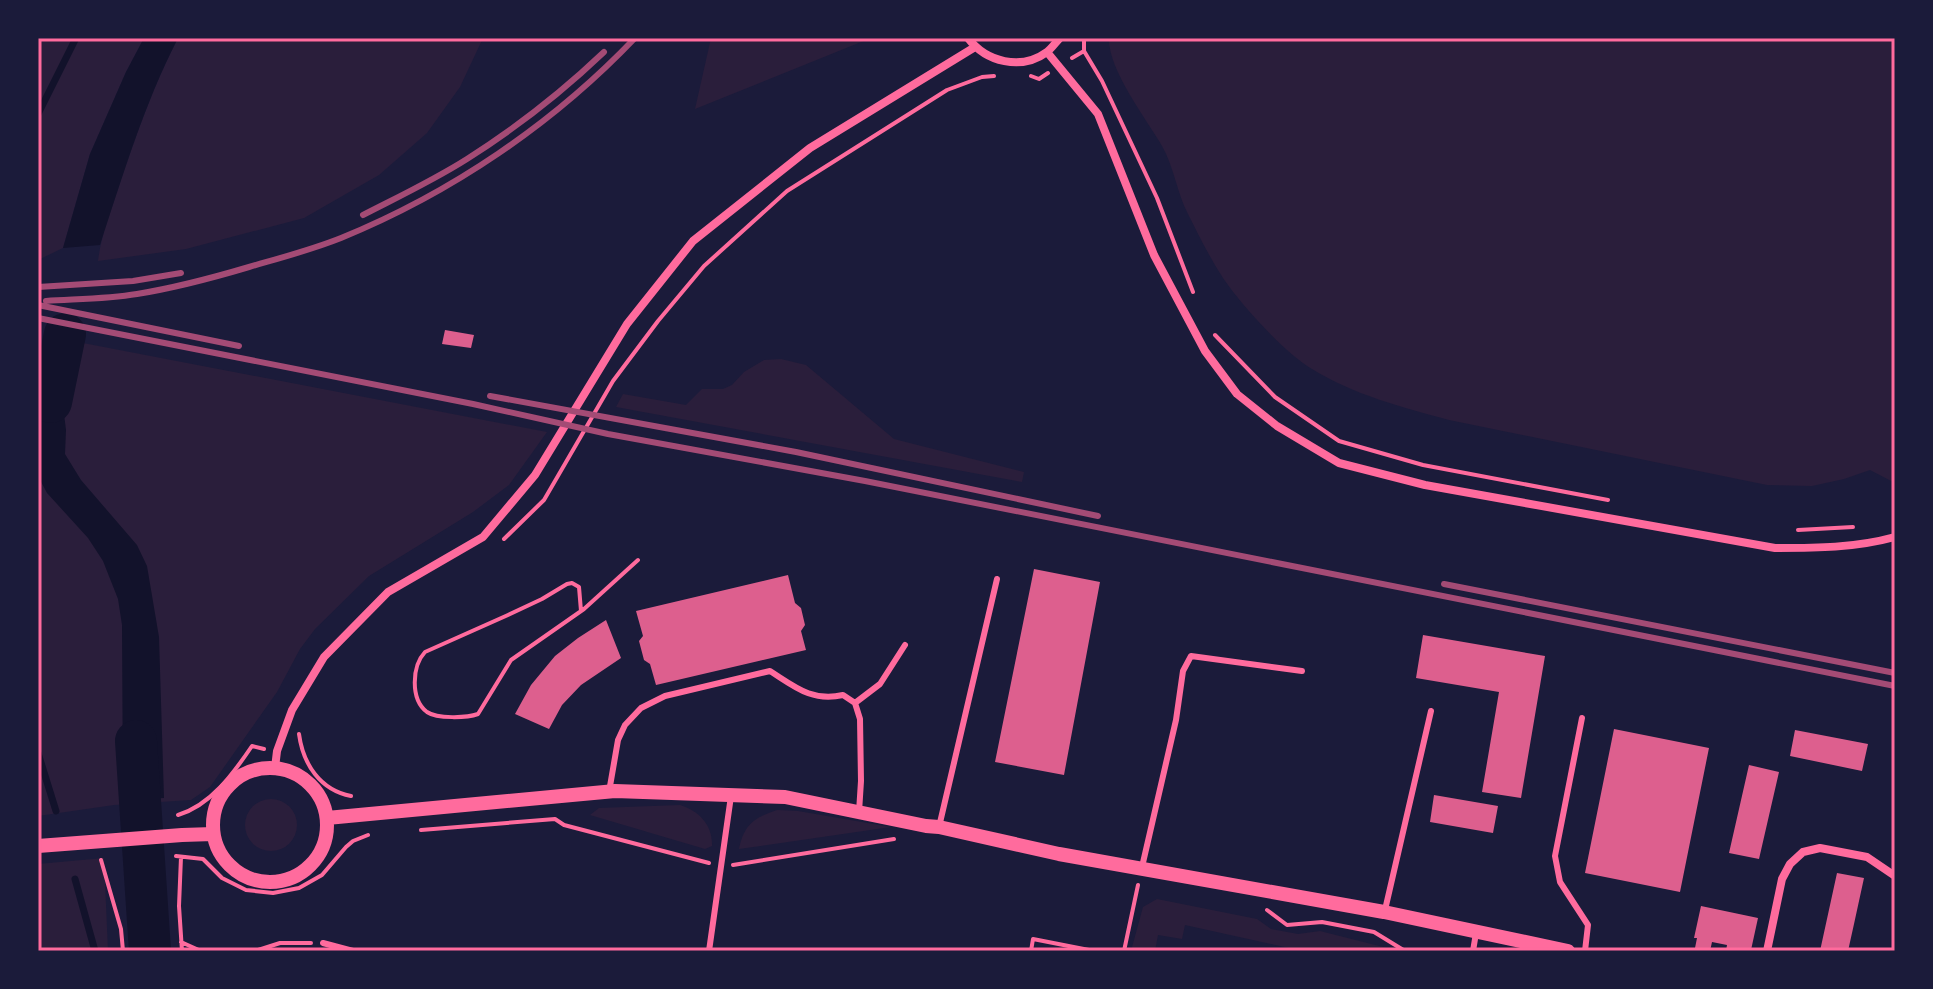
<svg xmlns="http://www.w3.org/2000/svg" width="1933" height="989" viewBox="0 0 1933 989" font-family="'Open Sans',sans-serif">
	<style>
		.green { fill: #2a1e3b }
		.water { fill: #12122b }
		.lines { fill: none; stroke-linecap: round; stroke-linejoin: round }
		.stream { stroke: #12122b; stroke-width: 7 }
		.river { stroke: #12122b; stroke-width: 42 }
		.building { fill: #dd5f8e }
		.path { stroke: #ff6b9d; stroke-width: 4 }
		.service { stroke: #ff6b9d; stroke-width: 6 }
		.minor { stroke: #ff6b9d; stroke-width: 8 }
		.tertiary { stroke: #ff6b9d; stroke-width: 14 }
		.rail { stroke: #a44b75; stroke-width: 6 }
		.neatline { fill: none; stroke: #ff6b9d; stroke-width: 3 }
	</style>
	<rect width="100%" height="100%" fill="#1b1b3a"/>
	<path class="green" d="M 43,38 L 144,38 L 126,72 L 90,154 L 63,248 L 38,260 L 38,46 Z
		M 178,38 L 483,38 L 460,87 L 427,133 L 379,175 L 304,218 L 186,249 L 98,261 C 101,236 110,213 118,189 C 135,138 153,86 178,38 Z
		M 711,38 L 871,38 L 695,109 Z
		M 1109,38 L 1895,38 L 1895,483 L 1870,470 L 1844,479 L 1812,486 L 1767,485 L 1449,420 C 1402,407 1354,395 1312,369 C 1284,352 1242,306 1223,278 C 1210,258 1199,236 1188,214 C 1177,193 1174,167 1162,146 C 1146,118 1108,70 1109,38 Z
		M 47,337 L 83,343 L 547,432 L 509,485 L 473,512 L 369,576 L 315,629 L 300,649 L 277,692 L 210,787 L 191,800 L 114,805 L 38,816 L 38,351 L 44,352 Z
		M 781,359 L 806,365 L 894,439 L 1024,472 L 1022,482 L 616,407 L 623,394 L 686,405 L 702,389 L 723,389 L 732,385 L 744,372 L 764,360 Z
		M245 825a26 26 0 1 1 52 0a26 26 0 1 1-52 0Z
		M 680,805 C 699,811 713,825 712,846 L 705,849 L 590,815 L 599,808 Z
		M 777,810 L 798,811 L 891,827 L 739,849 C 744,825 753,818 777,810 Z
		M 104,858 L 108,951 L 38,951 L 38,864 Z
		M 1157,899 L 1257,919 L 1271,929 L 1298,934 L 1320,931 L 1399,951 L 1303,951 L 1185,925 L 1182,939 L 1158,935 L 1155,951 L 1131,951 L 1143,907 Z"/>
	<path class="water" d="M 144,38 L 178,38 C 144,104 123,175 100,245 L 63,248 L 90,154 L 126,72 Z
		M 46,343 L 81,348 L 64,414 L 66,430 L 65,454 L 81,480 L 137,545 L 147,566 L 159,637 L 164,798 L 123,800 L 122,625 L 118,599 L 103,561 L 88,538 L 47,493 L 39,478 L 38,408 Z
		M 160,862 L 168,951 L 132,951 L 125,867 Z"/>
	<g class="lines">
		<path class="stream" d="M 38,114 L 76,38
			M 38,753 L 56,811
			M 75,879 L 95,951"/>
		<path class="river" d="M 51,402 L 65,334
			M 136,741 L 150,951"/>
	</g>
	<path class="building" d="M 445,330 L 474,335 L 471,348 L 442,344 Z
		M 1034,569 L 1100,582 L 1064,775 L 995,762 Z
		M 788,575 L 795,603 L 801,608 L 805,625 L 801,631 L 806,650 L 656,685 L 650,664 L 644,660 L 639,641 L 643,636 L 636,611 Z
		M 606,620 L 621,658 L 581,685 L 562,705 L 549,729 L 515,714 L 531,685 L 555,656 L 578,638 Z
		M 1423,635 L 1545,656 L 1521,798 L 1482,792 L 1499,692 L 1416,678 Z
		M 1614,729 L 1709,748 L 1680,892 L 1585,873 Z
		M 1795,730 L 1868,744 L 1862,771 L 1790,756 Z
		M 1749,765 L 1779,772 L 1759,859 L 1729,853 Z
		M 1434,795 L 1498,806 L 1493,833 L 1430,822 Z
		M 1837,873 L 1864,878 L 1854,924 L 1848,951 L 1820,951 Z
		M 1701,906 L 1758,918 L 1751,950 L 1742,949 L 1742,951 L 1726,951 L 1727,945 L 1712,942 L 1710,951 L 1695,948 L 1697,938 L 1694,938 Z"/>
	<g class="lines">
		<path class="path" d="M 1084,38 L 1084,51 L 1102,81 L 1157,198 L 1193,292
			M 1072,58 L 1084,51
			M 1031,76 L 1039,79 L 1048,73
			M 1215,335 L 1275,397 L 1339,441 L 1423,465 L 1608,500
			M 1798,530 L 1853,527
			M 504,539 L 544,500 L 613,381 L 658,321 L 704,266 L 787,191 L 947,90 L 982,77 L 994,76
			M 581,611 L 579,587 L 572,583 L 567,584 L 542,599 L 508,615 L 425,652 C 412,666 410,699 427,712 C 437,719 467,718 478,714 L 511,660 L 584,609 L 638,560
			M 299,734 C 303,764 320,790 351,796
			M 178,815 C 211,805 233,774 252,746 L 264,749
			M 421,830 L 555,819 L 564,825 L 709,863
			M 176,856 L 203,859 L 222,878 L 246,890 L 273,893 L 299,888 L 322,875 L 346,847 L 353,841 L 368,835
			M 181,857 L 179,906 L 182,951
			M 101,860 L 121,929 L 123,951
			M 733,865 L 894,839
			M 1267,910 L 1287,925 L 1322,922 L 1374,932 L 1405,951
			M 181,942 L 201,951
			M 255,951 L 280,943 L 311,943
			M 1031,951 L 1033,939 L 1094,951
			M 1124,951 L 1138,885"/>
		<path class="service" d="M 855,703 L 880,684 L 905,645
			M 1582,718 L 1555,856 L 1560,882 L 1588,925 L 1585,951
			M 609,792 L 618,740 L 625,725 L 641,708 L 665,696 L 770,671 C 795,687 812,702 843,695 L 855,703 L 860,719 L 861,781 L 859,812
			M 939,827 L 997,579
			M 1142,867 L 1176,720 L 1183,671 L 1191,656 L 1302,671
			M 1385,910 L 1431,711
			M 323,943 L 353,951
			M 709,951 L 731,796
			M 1473,951 L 1476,933"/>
		<path class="minor" d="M 968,38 C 986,62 1021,71 1047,52 C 1052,48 1056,42 1060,38
			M 1047,52 L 1098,114 L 1154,255 L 1205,351 L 1237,394 L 1277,426 L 1339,463 L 1425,485 L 1775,548 C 1816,548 1855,548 1895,537
			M 275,768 L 277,751 L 292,710 L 324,657 L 388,592 L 483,537 L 535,475 L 627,324 L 693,241 L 810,148 L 975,47
			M 1767,951 L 1782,879 L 1790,864 L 1803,852 L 1820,848 L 1867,857 L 1895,876"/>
		<path class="tertiary" d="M213 825a57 57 0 1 1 114 0a57 57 0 1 1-114 0Z
			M 327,818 L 615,791 L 785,797 L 926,826 L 939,827 L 1059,854 L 1384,912 L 1568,951
			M 38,846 L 182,835 L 213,834"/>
		<path class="rail" d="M 363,215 C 398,197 434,180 467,159 C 516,128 562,92 604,52
			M 38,287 L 133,281 L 181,273
			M 46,301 C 76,299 107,299 137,294 C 174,288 212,278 249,267 C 280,258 311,250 341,238 C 451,193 553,124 635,38
			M 38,305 L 239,346
			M 38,318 L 473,404 L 608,434 L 865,481 L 1895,686
			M 490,396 L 796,452 L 1098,516
			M 1444,584 L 1895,673"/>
	</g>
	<rect width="1933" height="989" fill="none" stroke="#1b1b3a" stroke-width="80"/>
	<rect x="40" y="40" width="1853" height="909" class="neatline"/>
</svg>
